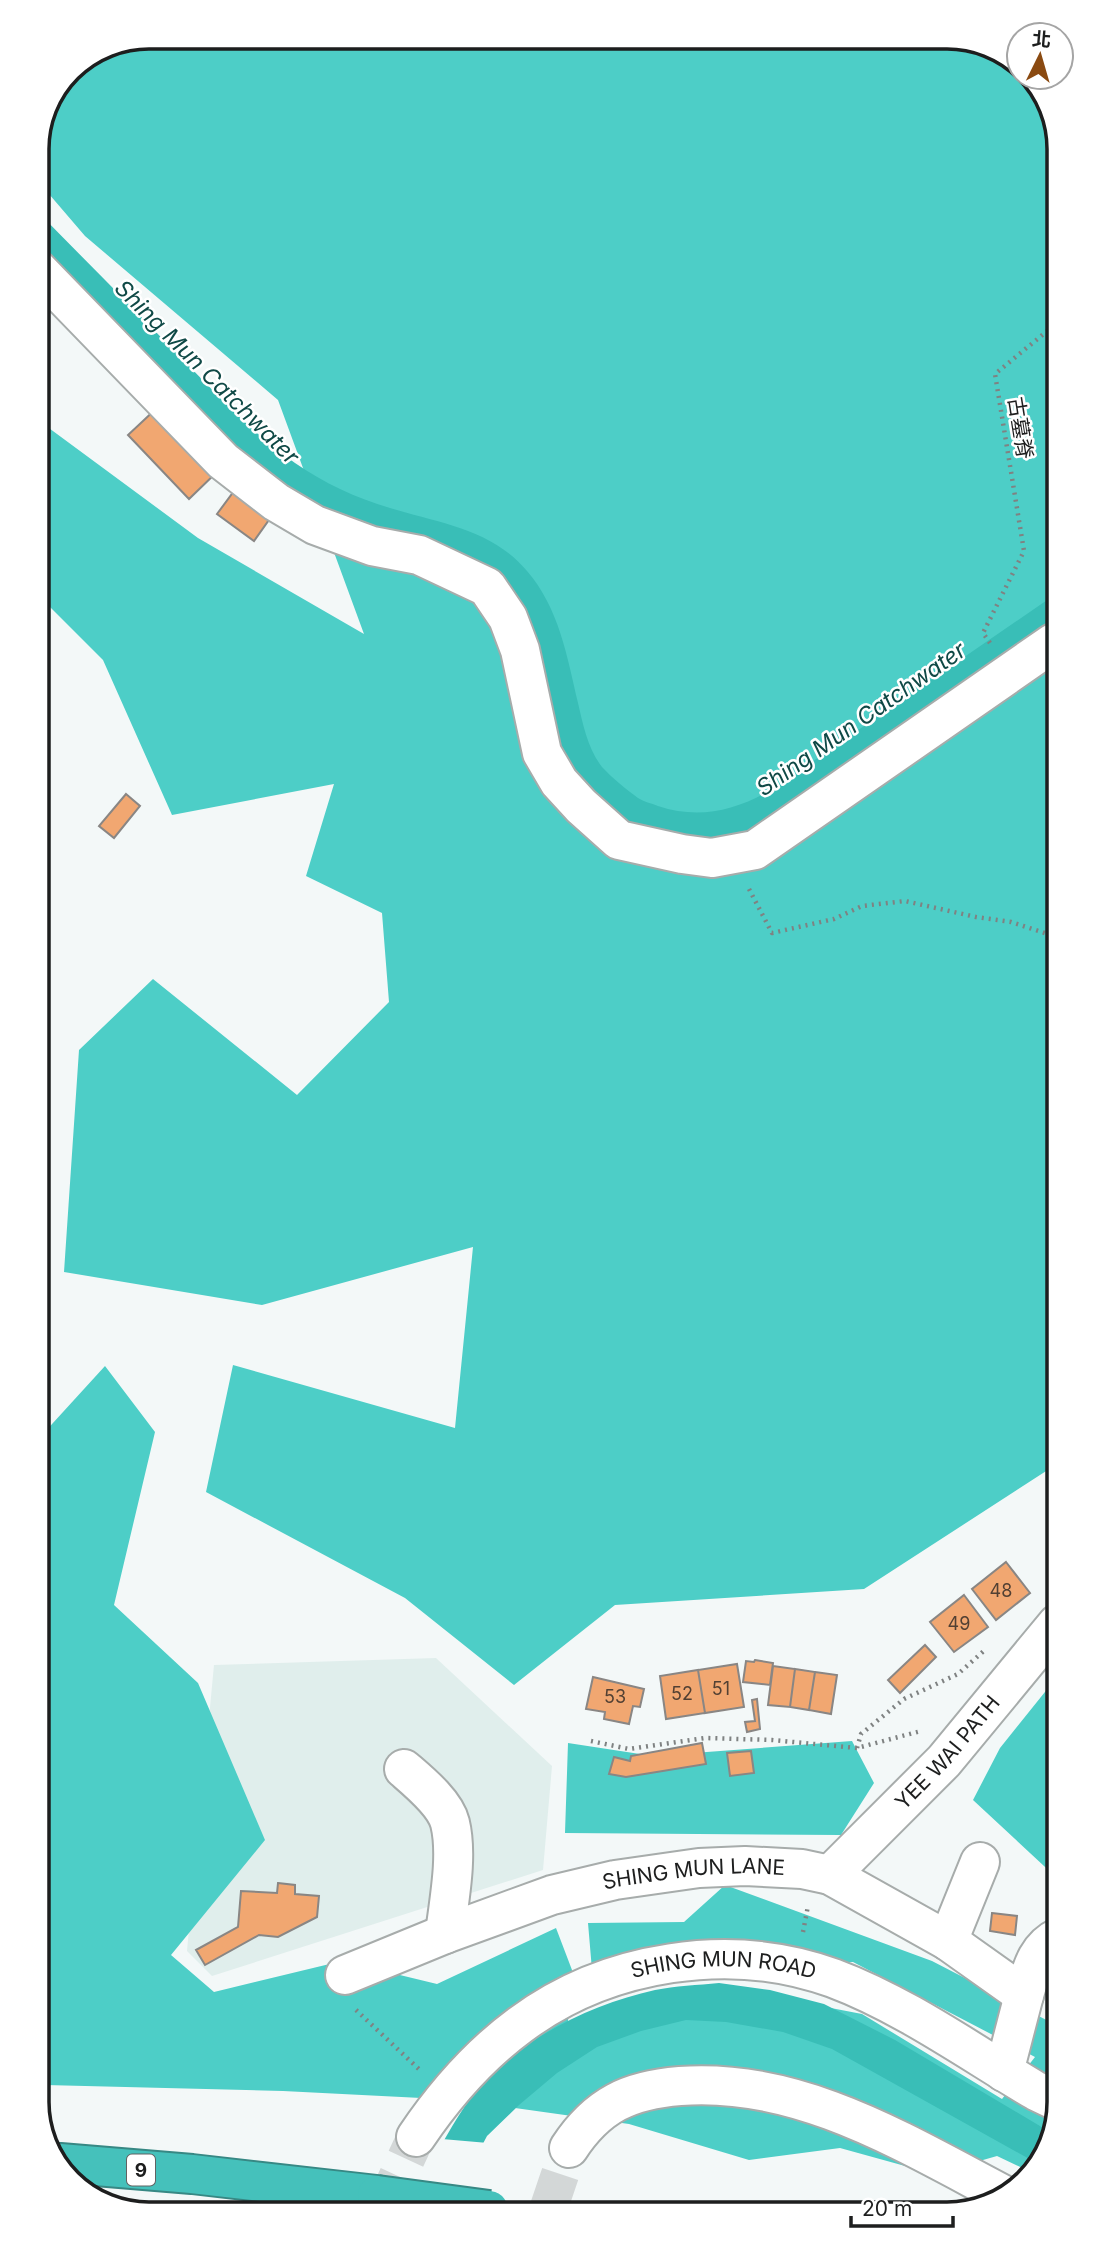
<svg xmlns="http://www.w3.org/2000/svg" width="1096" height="2251" viewBox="0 0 1096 2251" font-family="Inter,'Noto Sans TC',sans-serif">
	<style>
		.built { fill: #e0eeec }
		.forest { fill: #4dcec7 }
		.water { fill: #39beb7 }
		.pier { fill: #f3f8f8 }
		.building { fill: #f1a771; stroke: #898684; stroke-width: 2 }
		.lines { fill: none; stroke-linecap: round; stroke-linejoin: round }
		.minor-tunnel { stroke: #d3d7d7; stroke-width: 38; stroke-dasharray: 38 19; stroke-linecap: butt }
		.minor-casing { stroke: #a7acab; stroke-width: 42 }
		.highway-casing { stroke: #378884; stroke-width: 42 }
		.path { stroke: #7f8282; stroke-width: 4.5; stroke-dasharray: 2 5; stroke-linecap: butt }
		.minor { stroke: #fff; stroke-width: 38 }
		.highway { stroke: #45c1bb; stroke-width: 38 }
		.highway-bridge-casing { stroke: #378884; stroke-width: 42; stroke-linecap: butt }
		.highway-bridge { stroke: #45c1bb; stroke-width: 38 }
		.labels { text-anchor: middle; stroke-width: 5; stroke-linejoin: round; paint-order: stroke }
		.number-label { font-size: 18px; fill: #524033 }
		.shield { fill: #fff; stroke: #616262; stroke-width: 2 }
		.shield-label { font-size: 19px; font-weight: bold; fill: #1d1e1e }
		.street-label { font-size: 21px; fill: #1d1e1e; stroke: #fff }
		.water-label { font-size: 23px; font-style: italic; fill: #0f4946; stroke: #fff }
		.rim { fill: none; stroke: #1d1e1e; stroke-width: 3.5 }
	</style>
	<rect width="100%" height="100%" fill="#f3f8f8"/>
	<path class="built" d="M 436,1658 L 552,1766 L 543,1870 L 212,1976 L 187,1951 L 214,1665 Z"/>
	<path class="forest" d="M 149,37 L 955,37 L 1015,60 L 1019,65 L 1019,77 L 1028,77 L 1051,106 L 1057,1464 L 864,1589 L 615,1605 L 514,1685 L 405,1598 L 206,1492 L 233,1365 L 455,1428 L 473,1247 L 262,1305 L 64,1272 L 79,1050 L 153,979 L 297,1095 L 389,1002 L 382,913 L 306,876 L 334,784 L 172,815 L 103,660 L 39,596 L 38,420 L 198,538 L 364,634 L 278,400 L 85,236 L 37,180 L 37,142 L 70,69 Z
		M 105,1366 L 155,1432 L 114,1605 L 198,1683 L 265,1840 L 171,1955 L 214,1992 L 342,1961 L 437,1984 L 556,1928 L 572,1970 L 567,2034 L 743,1991 L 862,2014 L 1002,2099 L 1035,2057 L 853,1962 L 592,1970 L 588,1923 L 684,1922 L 725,1885 L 932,1961 L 1056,2025 L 1059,2024 L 1059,2103 L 1040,2165 L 1031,2172 L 997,2156 L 934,2174 L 840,2148 L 749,2160 L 629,2124 L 515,2108 L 518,2103 L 283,2091 L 45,2085 L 42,1435 Z
		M 1057,1677 L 1058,1879 L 973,1800 L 1000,1748 Z
		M 852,1741 L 874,1783 L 841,1835 L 565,1833 L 568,1743 L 653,1756 Z"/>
	<path class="water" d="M 37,211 C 85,260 134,309 182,359 C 218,395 252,434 295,463 C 324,483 356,498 390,508 C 439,523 492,529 527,571 C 559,608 567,656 578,703 C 583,725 588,749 602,767 C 612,778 626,789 638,798 C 644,802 651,803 658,806 C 700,820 737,810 774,788 L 1053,596 L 1053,632 L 741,841 L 641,839 L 562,768 L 523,631 L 385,537 L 271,485 L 37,255 Z
		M 719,1983 L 770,1990 L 824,2004 L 895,2040 L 1050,2132 L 1040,2165 L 832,2049 L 783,2032 L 726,2022 L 686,2020 L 641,2031 L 597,2047 L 557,2073 L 519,2105 L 487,2136 L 456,2195 L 419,2185 C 434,2159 448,2131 465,2106 C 507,2045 584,2006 655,1990 C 675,1986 698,1985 719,1983 Z"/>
	<path class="pier" d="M 442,2139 L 488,2143 L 459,2196 L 416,2184 Z"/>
	<path class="building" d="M 158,407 L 219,470 L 189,499 L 128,435 Z
		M 240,483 L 276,510 L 254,541 L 217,514 Z
		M 126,794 L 140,806 L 114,838 L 99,826 Z
		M 1006,1562 L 1030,1593 L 996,1620 L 972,1589 Z
		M 964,1595 L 988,1627 L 954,1652 L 930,1622 Z
		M 925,1645 L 936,1657 L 900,1693 L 888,1680 Z
		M 755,1660 L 773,1663 L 770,1685 L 743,1682 L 746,1661 L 754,1662 Z
		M 737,1664 L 744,1707 L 705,1713 L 698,1670 Z
		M 773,1666 L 795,1669 L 790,1707 L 768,1705 Z
		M 795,1669 L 815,1672 L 809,1710 L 790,1707 Z
		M 698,1670 L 705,1713 L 666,1719 L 660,1676 Z
		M 815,1672 L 837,1675 L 831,1714 L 809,1710 Z
		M 593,1677 L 644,1689 L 640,1707 L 633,1706 L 629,1724 L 604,1719 L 605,1712 L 586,1709 Z
		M 757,1699 L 760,1729 L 747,1732 L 745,1722 L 755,1721 L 752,1700 Z
		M 702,1743 L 706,1764 L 626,1777 L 609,1774 L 614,1757 L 630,1761 L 631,1756 Z
		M 751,1751 L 754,1773 L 730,1776 L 727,1753 Z
		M 278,1883 L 295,1885 L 295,1894 L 319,1896 L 317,1917 L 278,1937 L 259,1935 L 205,1965 L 196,1950 L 238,1927 L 241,1891 L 277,1893 Z
		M 992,1913 L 1017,1916 L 1015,1935 L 990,1931 Z"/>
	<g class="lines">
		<path class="minor-tunnel" d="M 548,2210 L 569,2148
			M 386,2212 L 392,2189 L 416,2137"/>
		<defs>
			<g id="minor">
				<path d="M 37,269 L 223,461 L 276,502 L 315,525 L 372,546 L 419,555 L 487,587 L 508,618 L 520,650 L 542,753 L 559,782 L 581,806 L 619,840 L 682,854 L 712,858 L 755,850 L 1053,643"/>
				<path d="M 404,1769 C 419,1782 445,1803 450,1823 C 458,1856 449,1900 445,1934"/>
				<path id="s1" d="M 830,1875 L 944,1761 L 1057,1624"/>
				<path d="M 948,1941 L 980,1862"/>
				<path id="s2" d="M 345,1975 L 445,1934 L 552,1895 L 615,1880 L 699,1868 L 745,1866 L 802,1869 L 830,1875 L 948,1941 L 1024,1995 C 1031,1973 1035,1948 1059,1937"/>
				<path d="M 1004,2072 L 1024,1995"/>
				<path id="s3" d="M 416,2137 C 445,2094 478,2056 520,2025 C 607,1960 731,1941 833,1978 C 905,2005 970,2052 1036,2091 L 1059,2102"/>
				<path d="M 569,2148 C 597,2105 629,2090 680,2086 C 798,2077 903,2142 1004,2195"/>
			</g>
			<path id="highway" d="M 60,2163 L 192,2174 L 377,2195"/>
		</defs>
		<use href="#minor" class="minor-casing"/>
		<use href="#highway" class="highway-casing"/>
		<path class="path" d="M 990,643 L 983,633 L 1024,551 L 995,374 L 1052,327
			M 749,889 L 772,933 L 834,919 L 862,906 L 905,901 L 976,917 L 1011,922 L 1054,936
			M 591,1741 L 629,1749 L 705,1738 L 772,1740 L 857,1748 L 921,1731
			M 857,1748 L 861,1734 L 904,1699 L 958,1674 L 986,1649
			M 803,1932 L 808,1906
			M 356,2010 L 422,2072"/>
		<use href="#minor" class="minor"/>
		<use href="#highway" class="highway"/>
		<defs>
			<path id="highway-bridge" d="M 377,2195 L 489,2210"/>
		</defs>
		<use href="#highway-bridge" class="highway-bridge-casing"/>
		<use href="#highway-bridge" class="highway-bridge"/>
	</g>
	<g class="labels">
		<g class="number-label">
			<text x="1001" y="1597">48</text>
			<text x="959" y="1630">49</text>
			<text x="721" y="1695">51</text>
			<text x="682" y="1700">52</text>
			<text x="615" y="1703">53</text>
		</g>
		<rect class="shield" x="127" y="2154.5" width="28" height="31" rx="5"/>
		<g class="shield-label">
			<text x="141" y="2177">9</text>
		</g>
		<g class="street-label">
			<text transform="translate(1020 428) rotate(81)" y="7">古墓脊</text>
			<text dy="7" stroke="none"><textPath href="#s1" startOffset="170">YEE WAI PATH</textPath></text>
			<text dy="7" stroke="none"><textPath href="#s2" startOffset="366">SHING MUN LANE</textPath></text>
			<text dy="7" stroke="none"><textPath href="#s3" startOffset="371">SHING MUN ROAD</textPath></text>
		</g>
		<g class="water-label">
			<text transform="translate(207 372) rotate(45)" y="8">Shing Mun Catchwater</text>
			<text transform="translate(861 719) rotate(-35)" y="8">Shing Mun Catchwater</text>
		</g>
	</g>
	<path d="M0 0H1096V2251H0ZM149 49H947A100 100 0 0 1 1047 149V2102A100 100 0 0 1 947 2202H149A100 100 0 0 1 49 2102V149A100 100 0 0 1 149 49Z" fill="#fff" fill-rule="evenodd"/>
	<path class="rim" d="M149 49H947A100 100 0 0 1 1047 149V2102A100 100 0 0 1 947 2202H149A100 100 0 0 1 49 2102V149A100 100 0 0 1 149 49Z"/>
	<g transform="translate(1040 56) rotate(5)"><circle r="33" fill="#ffffff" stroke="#a5a5a5" stroke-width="2"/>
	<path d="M0-5L12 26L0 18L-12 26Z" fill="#8a4a11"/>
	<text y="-10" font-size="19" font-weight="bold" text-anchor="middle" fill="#1d1e1e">北</text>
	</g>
	<path d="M851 2216v10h102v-10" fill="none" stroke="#1d1e1e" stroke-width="3.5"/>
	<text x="862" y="2216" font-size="21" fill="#1d1e1e" stroke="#ffffff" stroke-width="5" paint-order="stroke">20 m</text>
</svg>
